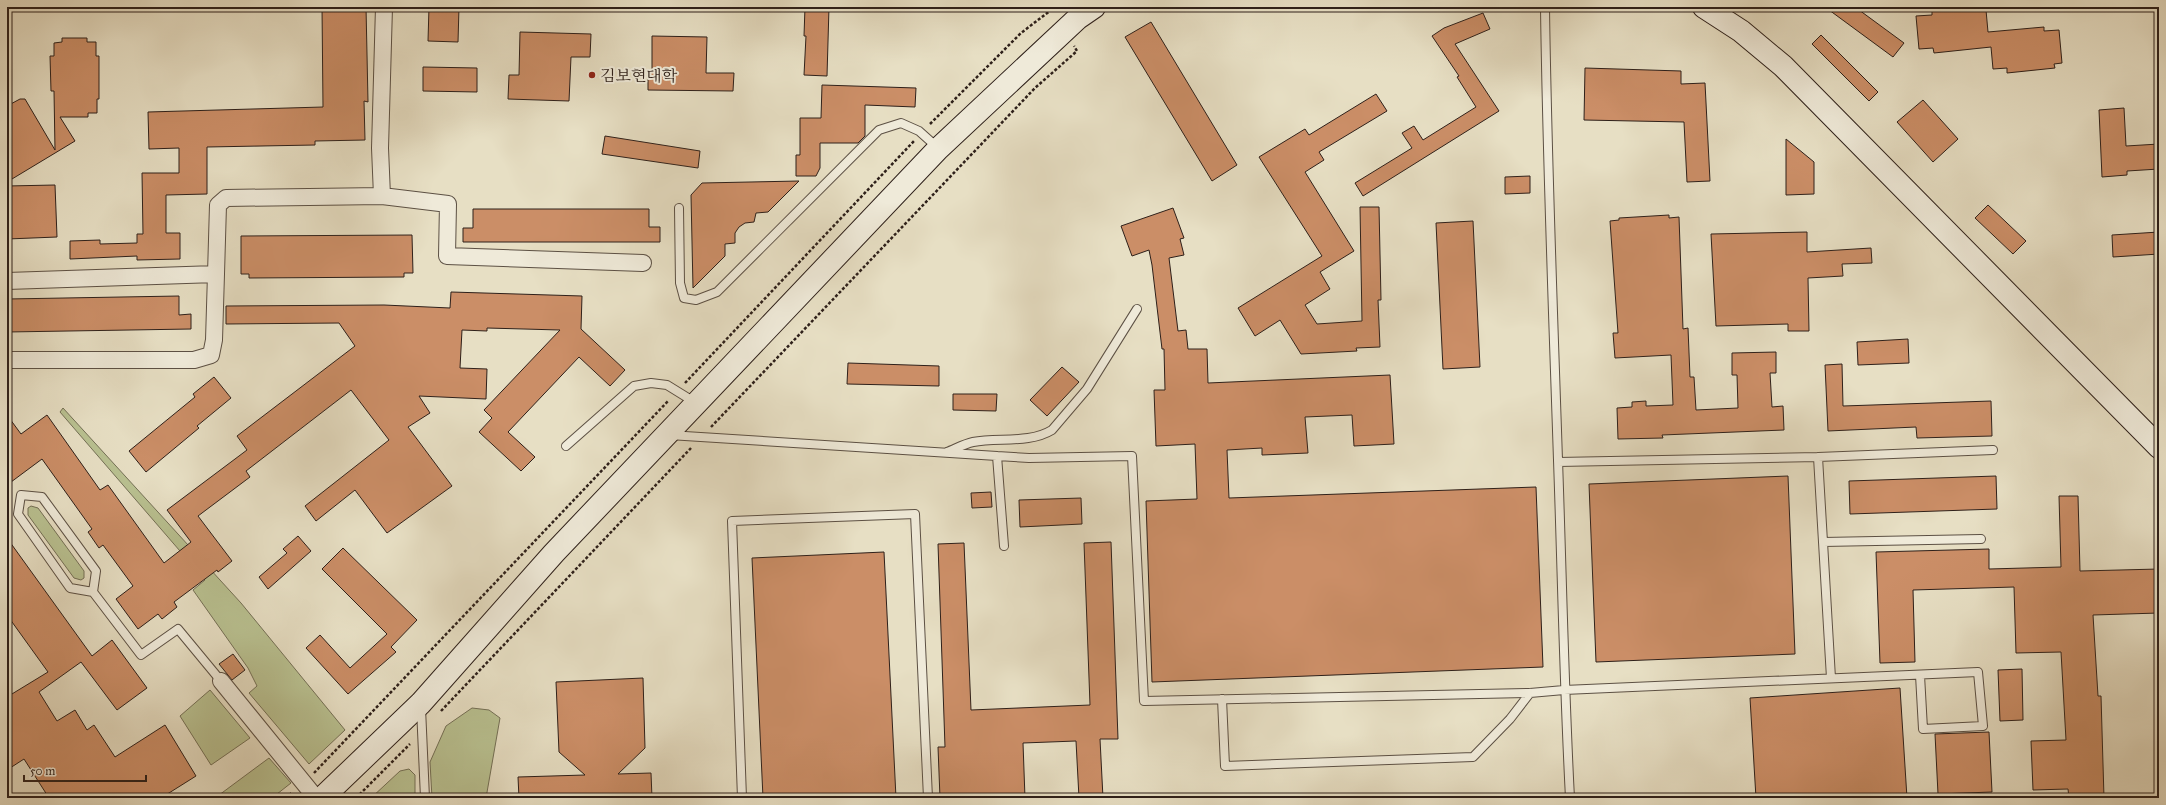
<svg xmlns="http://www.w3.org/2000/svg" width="2166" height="805" viewBox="0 0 2166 805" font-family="'IM FELL Great Primer','Noto Serif KR',serif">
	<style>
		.green { fill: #b9c191; stroke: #747056 }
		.building { fill: #cb8e67; stroke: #2e201a }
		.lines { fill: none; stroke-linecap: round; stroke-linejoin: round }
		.lane-casing { stroke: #5c5044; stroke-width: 10 }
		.street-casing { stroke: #5c5044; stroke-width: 18 }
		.secondary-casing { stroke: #2e201a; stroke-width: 24 }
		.path { stroke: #2e201a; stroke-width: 2.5; stroke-dasharray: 3 2; stroke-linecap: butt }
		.lane { stroke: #efead9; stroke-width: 8 }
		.street { stroke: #efead9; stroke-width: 16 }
		.secondary { stroke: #efead9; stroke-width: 22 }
		.poi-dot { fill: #8f2418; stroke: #efead9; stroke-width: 1.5 }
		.labels { text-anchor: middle; stroke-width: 4; stroke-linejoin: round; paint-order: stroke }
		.poi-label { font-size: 16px; fill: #2e201a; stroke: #efead9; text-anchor: start }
	</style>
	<rect width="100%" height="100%" fill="#e7dfc4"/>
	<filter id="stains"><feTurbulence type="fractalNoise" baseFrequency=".005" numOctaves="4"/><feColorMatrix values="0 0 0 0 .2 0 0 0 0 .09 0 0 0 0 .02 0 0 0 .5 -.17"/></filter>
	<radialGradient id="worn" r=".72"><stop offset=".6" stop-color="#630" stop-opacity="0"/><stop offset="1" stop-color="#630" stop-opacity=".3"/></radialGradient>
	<path class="green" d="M 63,408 L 241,603 L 345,730 L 309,764 L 249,693 L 257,686 L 248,668 L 193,590 L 205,580 L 60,412 Z
		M 31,506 L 38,508 L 84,571 L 84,578 L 81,580 L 74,578 L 28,515 L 28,508 Z
		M 210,690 L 250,738 L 211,765 L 180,716 Z
		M 472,708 L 489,710 L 500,718 L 486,798 L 432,798 L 430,762 L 446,726 Z
		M 269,758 L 291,783 L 272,798 L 215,798 Z
		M 409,769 L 415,775 L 415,798 L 371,798 L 400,771 Z"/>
	<path class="building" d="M 322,7 L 366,7 L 368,102 L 364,101 L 365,140 L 315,141 L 315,145 L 207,147 L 207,194 L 166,195 L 166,233 L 180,233 L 180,259 L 137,260 L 137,256 L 70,259 L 70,241 L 100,240 L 100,244 L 137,243 L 137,234 L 143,234 L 142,173 L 179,173 L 179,148 L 149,149 L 148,112 L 323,107 Z
		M 429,7 L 459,7 L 458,42 L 428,41 Z
		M 805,7 L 829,7 L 827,76 L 804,75 L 806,36 L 804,36 Z
		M 1825,7 L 1855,7 L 1904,43 L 1893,57 Z
		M 1971,7 L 1971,11 L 1986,10 L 1988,32 L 2044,27 L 2044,31 L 2059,30 L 2062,63 L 2054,64 L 2055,68 L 2007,73 L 2007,68 L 1993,69 L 1991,47 L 1934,53 L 1933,48 L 1919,49 L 1916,16 L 1932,15 L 1932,10 Z
		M 1483,13 L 1490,29 L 1455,44 L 1499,111 L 1363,196 L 1355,183 L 1412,148 L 1402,133 L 1414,126 L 1423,140 L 1476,107 L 1457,77 L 1459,76 L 1432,36 L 1444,28 Z
		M 1151,22 L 1237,165 L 1212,181 L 1125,37 Z
		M 520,32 L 591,34 L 590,57 L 571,57 L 569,101 L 508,99 L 509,75 L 519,75 Z
		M 1821,35 L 1878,92 L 1869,101 L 1812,44 Z
		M 652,36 L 707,37 L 706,73 L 734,73 L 733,91 L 648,90 L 648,72 L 652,72 Z
		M 62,38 L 87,38 L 87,42 L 96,42 L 96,56 L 99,56 L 99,99 L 97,99 L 97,113 L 88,113 L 88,117 L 60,117 L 75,141 L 7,182 L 7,106 L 20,99 L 25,99 L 55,150 L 54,91 L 51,91 L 50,56 L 54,56 L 54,43 L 62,42 Z
		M 423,67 L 477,68 L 477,92 L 423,91 Z
		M 1585,68 L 1681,71 L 1681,84 L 1705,83 L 1710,181 L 1687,182 L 1684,122 L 1584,120 Z
		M 822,85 L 916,88 L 915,107 L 865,105 L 865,136 L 858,143 L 820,143 L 820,168 L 816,176 L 796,176 L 796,155 L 800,155 L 800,118 L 821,118 Z
		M 1376,94 L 1387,111 L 1319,152 L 1324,160 L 1305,172 L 1354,251 L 1320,272 L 1330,289 L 1305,305 L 1317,324 L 1362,321 L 1360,207 L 1379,207 L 1381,300 L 1378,300 L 1380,347 L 1356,348 L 1357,351 L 1301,354 L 1280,320 L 1255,336 L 1238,308 L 1322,256 L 1259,157 L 1305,129 L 1309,135 Z
		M 1923,100 L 1958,139 L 1933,162 L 1897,122 Z
		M 2124,108 L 2126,146 L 2159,144 L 2159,169 L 2127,171 L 2127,175 L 2102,177 L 2099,110 Z
		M 605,136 L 700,151 L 698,168 L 602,154 Z
		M 1786,139 L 1814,162 L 1814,194 L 1786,195 Z
		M 1530,176 L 1530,193 L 1505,194 L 1505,177 Z
		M 799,181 L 768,212 L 756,213 L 754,222 L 745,223 L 739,227 L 735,233 L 735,243 L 725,244 L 725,256 L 693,288 L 691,195 L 702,183 Z
		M 55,185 L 57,237 L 7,239 L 7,186 Z
		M 1988,205 L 2026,241 L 2013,254 L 1975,218 Z
		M 1173,208 L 1184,238 L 1180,239 L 1184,255 L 1169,258 L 1178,331 L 1186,330 L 1188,349 L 1207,349 L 1208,383 L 1390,375 L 1394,444 L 1354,446 L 1352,415 L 1305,417 L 1308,453 L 1262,455 L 1262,448 L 1227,450 L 1229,498 L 1536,487 L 1543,667 L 1152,682 L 1146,501 L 1197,499 L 1195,444 L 1156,446 L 1154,390 L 1165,390 L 1164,349 L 1162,349 L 1152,265 L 1149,250 L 1132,256 L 1121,226 Z
		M 473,209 L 649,209 L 649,227 L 660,227 L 660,242 L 463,242 L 463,228 L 473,228 Z
		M 1669,215 L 1669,218 L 1679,217 L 1683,329 L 1688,328 L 1690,377 L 1694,377 L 1696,410 L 1738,408 L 1737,375 L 1732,375 L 1732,353 L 1776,352 L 1776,373 L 1770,373 L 1772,407 L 1783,406 L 1784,430 L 1662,435 L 1663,438 L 1618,439 L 1617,408 L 1632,407 L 1632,402 L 1646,401 L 1646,406 L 1673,405 L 1671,355 L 1615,358 L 1613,333 L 1618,333 L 1610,221 L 1619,220 L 1619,218 Z
		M 1473,221 L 1480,367 L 1443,369 L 1436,223 Z
		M 1807,232 L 1807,252 L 1871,248 L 1872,263 L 1842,264 L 1843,276 L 1808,278 L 1809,331 L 1788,331 L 1788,324 L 1716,326 L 1711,234 Z
		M 2159,232 L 2159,254 L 2113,257 L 2112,235 Z
		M 412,235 L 413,273 L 404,273 L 404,277 L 249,278 L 249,274 L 241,274 L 241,236 Z
		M 451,292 L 582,296 L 581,329 L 625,370 L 610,386 L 579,357 L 508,432 L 535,457 L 521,471 L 479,432 L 492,418 L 484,410 L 560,330 L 487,328 L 487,331 L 462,330 L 460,368 L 487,369 L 486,399 L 419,396 L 430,413 L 408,427 L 452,486 L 387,533 L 355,490 L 316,521 L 305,506 L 389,440 L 351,390 L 246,471 L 250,477 L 198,516 L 232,561 L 218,572 L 217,570 L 174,602 L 177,607 L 162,619 L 158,614 L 138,629 L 116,599 L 133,586 L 103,545 L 99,548 L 88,532 L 92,529 L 42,459 L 7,485 L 7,415 L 21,434 L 47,415 L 100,490 L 108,485 L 164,563 L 191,542 L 167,510 L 247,450 L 237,436 L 355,346 L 339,323 L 226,324 L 226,306 L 384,305 L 450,308 Z
		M 179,296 L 179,315 L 191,314 L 191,329 L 7,332 L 7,299 Z
		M 1908,339 L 1909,363 L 1858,365 L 1857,342 Z
		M 848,363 L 939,366 L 939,386 L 847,384 Z
		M 1842,364 L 1843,406 L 1991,401 L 1992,436 L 1917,438 L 1916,427 L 1828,431 L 1825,365 Z
		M 1062,367 L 1079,382 L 1047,416 L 1030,400 Z
		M 214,377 L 231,398 L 197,426 L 199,428 L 146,472 L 129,451 L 195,397 L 193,394 Z
		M 953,394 L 997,394 L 996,411 L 953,410 Z
		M 1788,476 L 1795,654 L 1596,662 L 1589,484 Z
		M 1996,476 L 1997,509 L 1850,514 L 1849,481 Z
		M 991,492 L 992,507 L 972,508 L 971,493 Z
		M 2059,496 L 2078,496 L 2080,571 L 2159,569 L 2159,613 L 2093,615 L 2098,696 L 2101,696 L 2104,798 L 2069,798 L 2068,789 L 2033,790 L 2031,741 L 2066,740 L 2061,652 L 2016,653 L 2014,587 L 1913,590 L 1915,662 L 1880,663 L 1876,552 L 1989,549 L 1989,569 L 2061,567 Z
		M 1081,498 L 1082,524 L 1020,527 L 1019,500 Z
		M 298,536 L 311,551 L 268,589 L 259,577 L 287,553 L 283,549 Z
		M 7,538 L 92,656 L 112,640 L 147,688 L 117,710 L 81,662 L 39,692 L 57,721 L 75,710 L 87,730 L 94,725 L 115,757 L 165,725 L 196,776 L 161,798 L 49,798 L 24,759 L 7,770 L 7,697 L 48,672 L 7,615 Z
		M 1111,542 L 1118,739 L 1100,739 L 1103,798 L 1079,798 L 1076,741 L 1023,743 L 1025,798 L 940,798 L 938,747 L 945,747 L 938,544 L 964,543 L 971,710 L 1090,705 L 1084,543 Z
		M 343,548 L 417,620 L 391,647 L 396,652 L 348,694 L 306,648 L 320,635 L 350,668 L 387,634 L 322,569 Z
		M 884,552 L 896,798 L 763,798 L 752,558 Z
		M 233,654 L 245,670 L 232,680 L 219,664 Z
		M 2022,669 L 2023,720 L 2000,721 L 1998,670 Z
		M 643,678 L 645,748 L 618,774 L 651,773 L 652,798 L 519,798 L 518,777 L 585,775 L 559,752 L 556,682 Z
		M 1900,688 L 1907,798 L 1756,798 L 1750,698 Z
		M 1989,732 L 1992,792 L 1938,794 L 1935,734 Z"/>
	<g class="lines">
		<defs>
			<path id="lane" d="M 1545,7 C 1547,158 1553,309 1558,460 C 1562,573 1564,685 1570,798
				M 679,208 L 680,283 L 684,298 L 696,300 L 717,292 L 879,130 L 901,123 L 919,131 L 938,148
				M 669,435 L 997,456 L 1004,546
				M 566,446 L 634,386 L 651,383 L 667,385 L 696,403
				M 947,452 C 955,449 964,444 973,442 C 998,437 1029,444 1052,430 L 1087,389 L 1137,309
				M 997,456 L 1029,458 L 1132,456 L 1144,701 L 1530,693 L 1564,690 C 1702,684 1840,678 1978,672 L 1983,726 L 1923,729 L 1920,675
				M 1818,457 L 1831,678
				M 1558,462 L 1818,457 L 1993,450
				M 1823,542 L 1981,539
				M 93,592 L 96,571 L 42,497 L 21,495 L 18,514 L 70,588 L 93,592 L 141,655 L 178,629 L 221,681
				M 1222,699 L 1225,766 L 1473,757 L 1510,719 L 1530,693
				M 421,708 L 425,798
				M 742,798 L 732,521 L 915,514 L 928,798"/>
			<path id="street" d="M 384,7 L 380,148 L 382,196 L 448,204 L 447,256 L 643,263
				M 7,281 L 216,274 L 218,205 L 226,198 L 382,196
				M 7,360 L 194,360 L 211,355 L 214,340 L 216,274
				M 221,681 L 316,798"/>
			<path id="secondary" d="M 1704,7 L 1741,31 L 1783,66 L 2159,447
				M 322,798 L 421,703 L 554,553 L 938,149 L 1078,18 L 1094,7"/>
		</defs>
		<use href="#lane" class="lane-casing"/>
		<use href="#street" class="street-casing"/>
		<use href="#secondary" class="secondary-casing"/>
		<path class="path" d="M 930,124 L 1021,33 L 1055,7
			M 685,383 L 914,141
			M 711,427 L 1035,88 L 1077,51 L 1074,46
			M 441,711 L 691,448
			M 314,773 L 669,400
			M 285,798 L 293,792
			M 356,798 L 410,744"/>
		<use href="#lane" class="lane"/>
		<use href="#street" class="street"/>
		<use href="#secondary" class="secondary"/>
	</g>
	<circle class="poi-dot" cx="592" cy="75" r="4"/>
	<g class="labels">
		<g class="poi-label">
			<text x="600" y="81">김보현대학</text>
		</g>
	</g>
	<rect width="2166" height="805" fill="none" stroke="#e7dfc4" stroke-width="24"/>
	<rect x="8" y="8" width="2150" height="789" fill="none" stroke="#2e201a" stroke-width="2"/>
	<rect x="12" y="12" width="2142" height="781" fill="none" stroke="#2e201a"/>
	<path d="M24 775v6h122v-6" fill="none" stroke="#2e201a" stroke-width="2"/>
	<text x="30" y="775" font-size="12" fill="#2e201a" stroke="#efead9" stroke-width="3" paint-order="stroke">50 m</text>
	<rect width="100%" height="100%" filter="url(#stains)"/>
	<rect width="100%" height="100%" fill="url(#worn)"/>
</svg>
